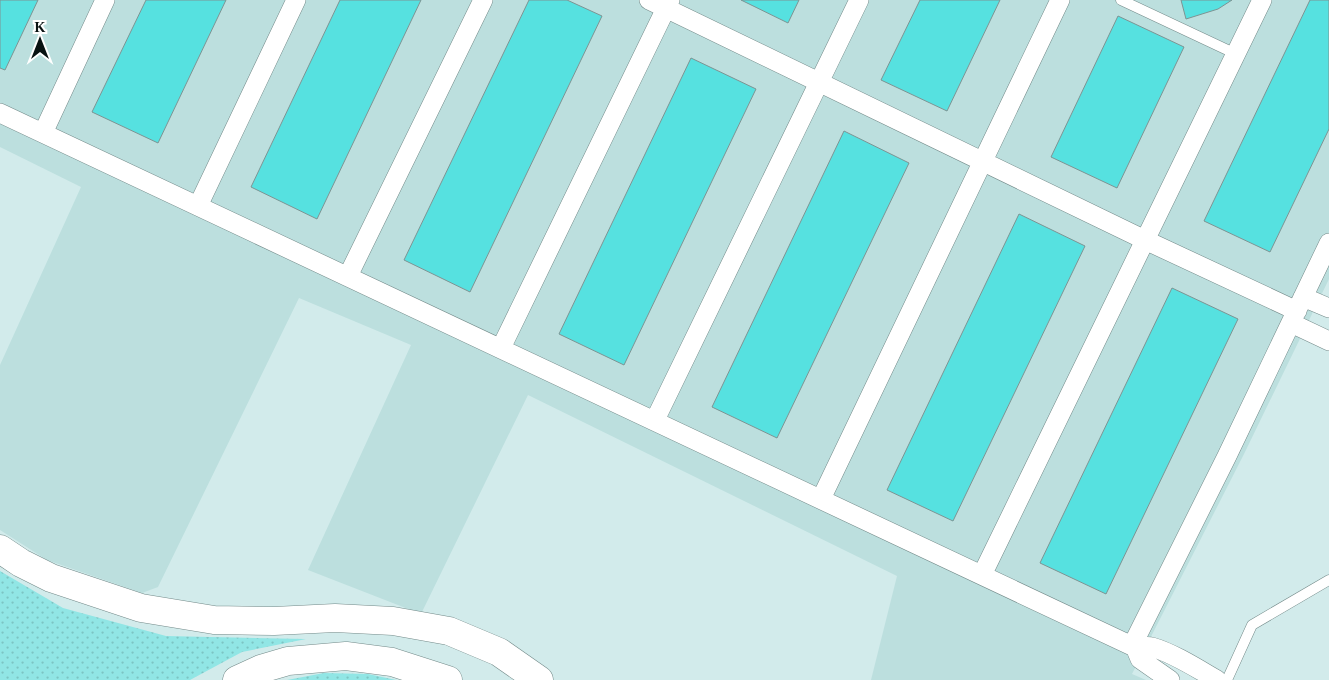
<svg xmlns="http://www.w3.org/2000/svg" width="1329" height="680" viewBox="0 0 1329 680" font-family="Georgia,serif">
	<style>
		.built { fill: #bcdfde }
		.grass { fill: url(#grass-dots) }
		.building { fill: #56e1e0; stroke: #7d9493 }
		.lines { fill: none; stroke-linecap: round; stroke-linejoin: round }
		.lane-casing { stroke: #738a89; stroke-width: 11 }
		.street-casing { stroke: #738a89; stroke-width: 20 }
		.highway-casing { stroke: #738a89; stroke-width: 29 }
		.lane { stroke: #fff; stroke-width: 10 }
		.street { stroke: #fff; stroke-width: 19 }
		.highway { stroke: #fff; stroke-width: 28 }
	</style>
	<defs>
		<pattern id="grass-dots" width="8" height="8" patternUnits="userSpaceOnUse" patternTransform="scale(1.25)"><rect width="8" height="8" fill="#91e6e5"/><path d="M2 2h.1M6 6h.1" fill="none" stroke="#7cc4c3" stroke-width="1.8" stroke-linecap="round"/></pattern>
	</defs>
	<rect width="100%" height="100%" fill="#d2ebeb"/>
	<path class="built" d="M 0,0 L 1329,0 L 1329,279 L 1244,454 L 1132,674 L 1146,680 L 871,680 L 897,576 L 528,395 L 421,614 L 308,570 L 411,345 L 299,298 L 158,587 L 142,593 L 47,560 L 0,530 L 0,365 L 81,187 L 0,147 Z"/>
	<path class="grass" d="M 0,571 L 63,608 L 166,636 L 306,639 L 242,652 L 190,680 L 0,680 Z
		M 324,673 L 368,674 L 396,680 L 287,680 Z"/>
	<path class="building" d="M 0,0 L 38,0 L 5,70 L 0,68 Z
		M 146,0 L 226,0 L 158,143 L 92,112 Z
		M 340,0 L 421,0 L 317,219 L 251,187 Z
		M 529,0 L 567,0 L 602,16 L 470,292 L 404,260 Z
		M 741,0 L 799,0 L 788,23 Z
		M 920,0 L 1000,0 L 947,111 L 881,80 Z
		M 1181,0 L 1232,0 L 1218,9 L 1186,19 Z
		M 1310,0 L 1329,0 L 1329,129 L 1270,252 L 1204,221 Z
		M 1118,16 L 1184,47 L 1117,188 L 1051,157 Z
		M 691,58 L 756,89 L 624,365 L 559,334 Z
		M 844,131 L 909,163 L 777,438 L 712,407 Z
		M 1019,214 L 1085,246 L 953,521 L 887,490 Z
		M 1172,288 L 1238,319 L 1106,594 L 1040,563 Z"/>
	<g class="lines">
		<defs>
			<path id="lane" d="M 1121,0 L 1236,54
				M 1227,680 L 1252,625 L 1329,580"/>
			<path id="street" d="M 649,0 L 1145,240 L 1297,311
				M 0,113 L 1132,646 C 1138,649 1145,645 1152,647 C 1173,653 1198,669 1217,680
				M 43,133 L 105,0
				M 198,206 L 296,0
				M 348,276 L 483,0
				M 1303,297 L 1329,308
				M 1291,323 L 1329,341
				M 501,348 L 670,0
				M 655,420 L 859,0
				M 821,499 L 1060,0
				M 982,575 L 1262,0
				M 1132,646 L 1227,456 L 1329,243
				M 1135,647 L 1140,659 L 1170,680"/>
			<path id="highway" d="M 0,549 L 21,563 L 51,578 L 141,608 L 214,620 L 274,621 L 335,618 L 393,621 L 449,631 L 499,652 L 539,680
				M 237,680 L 261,669 L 288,661 L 346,656 L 392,662 L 448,680"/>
		</defs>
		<use href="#lane" class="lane-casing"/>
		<use href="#street" class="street-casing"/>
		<use href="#highway" class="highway-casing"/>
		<use href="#lane" class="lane"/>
		<use href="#street" class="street"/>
		<use href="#highway" class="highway"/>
	</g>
	<g transform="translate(40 40)" stroke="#ffffff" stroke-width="4" paint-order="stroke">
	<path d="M0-4L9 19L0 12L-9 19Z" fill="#091212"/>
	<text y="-8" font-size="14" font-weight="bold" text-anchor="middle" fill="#091212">K</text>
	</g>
</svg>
